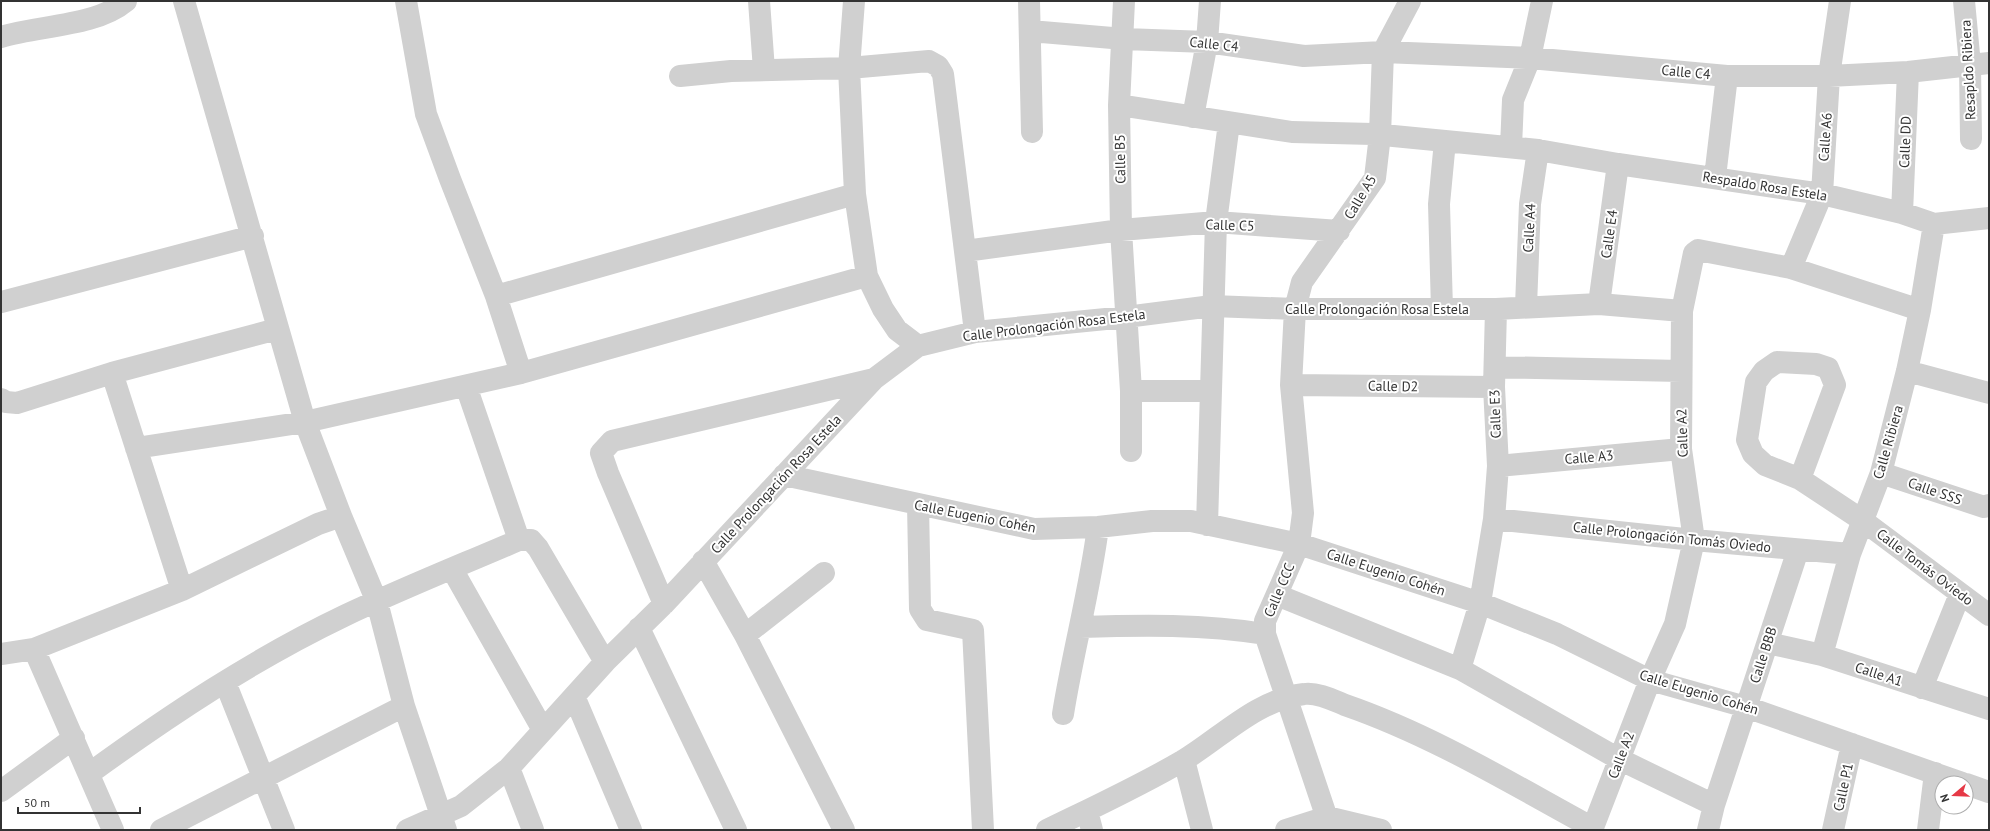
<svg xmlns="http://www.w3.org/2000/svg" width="1990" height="831" viewBox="0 0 1990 831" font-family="'PT Sans',sans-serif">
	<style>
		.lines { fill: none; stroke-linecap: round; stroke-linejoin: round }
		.minor { stroke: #d0d0d0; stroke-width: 22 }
		.labels { text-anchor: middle; stroke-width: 4; stroke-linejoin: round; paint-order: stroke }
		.street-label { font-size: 14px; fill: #333; stroke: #fff }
	</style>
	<rect width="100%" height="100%" fill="#fff"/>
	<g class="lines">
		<path class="minor" d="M 184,1 L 305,422 L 341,516
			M 406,1 L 426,114 L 450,179 L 496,296 L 521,373
			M 759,1 L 764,70
			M 854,1 L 849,68 L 855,194 L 867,276 L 883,309 L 897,330 L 918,346
			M 1029,1 L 1032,132
			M 1124,1 L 1119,105 L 1121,230 L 1131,391 L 1131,451
			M 1964,1 L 1970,65 L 1971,139
			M 1030,31 L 1124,39 L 1207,42 L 1304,56 L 1383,52 L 1530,58 L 1727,76 L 1829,76 L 1908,72 L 1989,63
			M 1,37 C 38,25 95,27 126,1
			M 680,76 L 731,71 L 849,68 L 929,61 L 938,66 L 943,74 L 975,332
			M 1119,105 L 1292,132 L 1373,134 L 1538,150 L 1618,164 L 1822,194 L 1902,213 L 1934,224 L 1989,218
			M 1193,117 L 1207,42 L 1210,1
			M 1511,147 L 1513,100 L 1530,58 L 1542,1
			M 1715,177 L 1727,76
			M 1902,213 L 1908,72
			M 965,251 L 1121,230 L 1216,222 L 1339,231
			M 1791,268 L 1822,194 L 1829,76 L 1840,1
			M 496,296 L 855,194
			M 1,302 L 253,236
			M 1599,304 L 1618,164
			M 1526,306 L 1530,204 L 1538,150
			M 1442,309 L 1439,204 L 1445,141
			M 1495,367 L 1681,371
			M 1907,371 L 1989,393
			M 1291,385 L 1494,387
			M 466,386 L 519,540
			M 1131,391 L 1211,391
			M 1,399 L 6,402 L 17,403 L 112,373
			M 136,448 L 305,422 L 521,373 L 867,276
			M 1498,466 L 1681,449
			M 1881,473 L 1984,507 L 1989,505
			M 784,475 L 1034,529 L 1098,527 L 1152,521 L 1191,521 L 1299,544 L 1480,603 L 1557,634 L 1650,680 L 1746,707 L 1962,783
			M 1800,479 L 1835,385 L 1828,368 L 1816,364 L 1777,362 L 1764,371 L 1756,382 L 1747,440 L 1753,454 L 1765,465 L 1800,479 L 1862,520 L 1989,615
			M 918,504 L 920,609 L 927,620 L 973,630 L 983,830
			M 1494,519 L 1694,540 L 1850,554
			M 1207,525 L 1216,222 L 1229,123
			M 703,561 L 745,635 L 844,830
			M 452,569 L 543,730
			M 182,590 L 112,373 L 277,329
			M 1277,595 L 1460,669 L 1619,759 L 1714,805
			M 664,604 L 608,473 L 601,453 L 612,441 L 874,379
			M 1080,627 C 1142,625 1203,624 1265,634
			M 639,628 L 736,830
			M 745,635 L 824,573
			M 1768,643 L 1822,655 L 1989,709
			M 34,649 L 113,830
			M 1,654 L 34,649 L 182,590 L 318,524 L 341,516 L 377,602 L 404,706 L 161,830
			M 1822,655 L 1850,554 L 1881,473 L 1907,371 L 1920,310 L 1934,224
			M 1460,669 L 1480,603 L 1494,519 L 1498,466 L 1494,387 L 1496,309
			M 225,682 L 284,830
			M 1922,688 L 1960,594
			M 574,696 L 631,830
			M 404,706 L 446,830
			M 1063,714 C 1073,651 1090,590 1098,527
			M 1184,760 L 1202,830
			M 509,768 L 533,830
			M 90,773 C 170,715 254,659 344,616 C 401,589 461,565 519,540 L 531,540 L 538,548 L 605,662
			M 1966,784 L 1989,792
			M 1,791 L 74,738
			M 1087,811 L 1092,830
			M 407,830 L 461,806 L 509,768 L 605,662 L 664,604 L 874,379 L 918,346 L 975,332 L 1126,317 L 1212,306 L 1295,309 L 1496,309 L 1599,304 L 1682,311
			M 1047,830 C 1092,808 1140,786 1184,760 C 1222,737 1256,700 1304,694 C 1317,692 1333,700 1345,705 C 1432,735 1512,784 1593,828
			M 1286,830 L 1327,817 L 1381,830
			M 1331,830 L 1265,634 L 1265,621 L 1299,544 L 1303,513 L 1291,385 L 1295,309 L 1302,282 L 1375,178 L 1380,135 L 1383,52 L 1410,1
			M 1592,830 L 1650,680 L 1675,624 L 1694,540 L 1681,449 L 1682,311 L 1694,253 L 1698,250 L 1791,268 L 1920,310
			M 1708,830 L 1714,805 L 1798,550
			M 1833,830 L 1852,744
			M 1928,830 L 1935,773"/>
	</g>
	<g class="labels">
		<g class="street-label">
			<text transform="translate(1214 44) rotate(6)" y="5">Calle C4</text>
			<text transform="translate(1968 70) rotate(-93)" y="5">Resapldo Ribiera</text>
			<text transform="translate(1686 72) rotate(5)" y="5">Calle C4</text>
			<text transform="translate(1825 137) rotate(-86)" y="5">Calle A6</text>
			<text transform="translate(1905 142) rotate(-88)" y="5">Calle DD</text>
			<text transform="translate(1120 159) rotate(-91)" y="5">Calle B5</text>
			<text transform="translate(1765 186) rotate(9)" y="5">Respaldo Rosa Estela</text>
			<text transform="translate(1360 197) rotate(-59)" y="5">Calle A5</text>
			<text transform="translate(1230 225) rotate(2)" y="5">Calle C5</text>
			<text transform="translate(1529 228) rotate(-87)" y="5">Calle A4</text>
			<text transform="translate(1609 234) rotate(-82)" y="5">Calle E4</text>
			<text x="1377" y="314">Calle Prolongación Rosa Estela</text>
			<text transform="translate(1054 325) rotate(-7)" y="5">Calle Prolongación Rosa Estela</text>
			<text transform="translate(1393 386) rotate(1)" y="5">Calle D2</text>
			<text transform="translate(1495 414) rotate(-92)" y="5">Calle E3</text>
			<text transform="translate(1682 433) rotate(-92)" y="5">Calle A2</text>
			<text transform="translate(1888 442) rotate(-74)" y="5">Calle Ribiera</text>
			<text transform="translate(1589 457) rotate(-5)" y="5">Calle A3</text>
			<text transform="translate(776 484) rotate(-47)" y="5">Calle Prolongación Rosa Estela</text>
			<text transform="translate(1935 491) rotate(19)" y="5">Calle SSS</text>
			<text transform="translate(975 516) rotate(11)" y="5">Calle Eugenio Cohén</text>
			<text transform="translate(1672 537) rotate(6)" y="5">Calle Prolongación Tomás Oviedo</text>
			<text transform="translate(1925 567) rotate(37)" y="5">Calle Tomás Oviedo</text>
			<text transform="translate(1386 572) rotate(18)" y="5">Calle Eugenio Cohén</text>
			<text transform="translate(1279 590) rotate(-67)" y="5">Calle CCC</text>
			<text transform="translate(1763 655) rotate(-72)" y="5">Calle BBB</text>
			<text transform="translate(1879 674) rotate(18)" y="5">Calle A1</text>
			<text transform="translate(1699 692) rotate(17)" y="5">Calle Eugenio Cohén</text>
			<text transform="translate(1621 755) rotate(-69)" y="5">Calle A2</text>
			<text transform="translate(1843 787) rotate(-78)" y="5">Calle P1</text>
		</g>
	</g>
	<rect width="1990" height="831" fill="none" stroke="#333333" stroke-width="4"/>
	<g transform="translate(1954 795) rotate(251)"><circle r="19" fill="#ffffff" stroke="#adadad"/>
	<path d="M0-3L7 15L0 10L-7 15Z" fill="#e63946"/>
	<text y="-6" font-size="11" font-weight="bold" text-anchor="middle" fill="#333333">N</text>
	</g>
	<path d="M18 807v6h122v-6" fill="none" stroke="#333333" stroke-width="2"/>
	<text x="24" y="807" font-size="12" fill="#333333" stroke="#ffffff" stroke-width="3" paint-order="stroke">50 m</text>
</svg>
